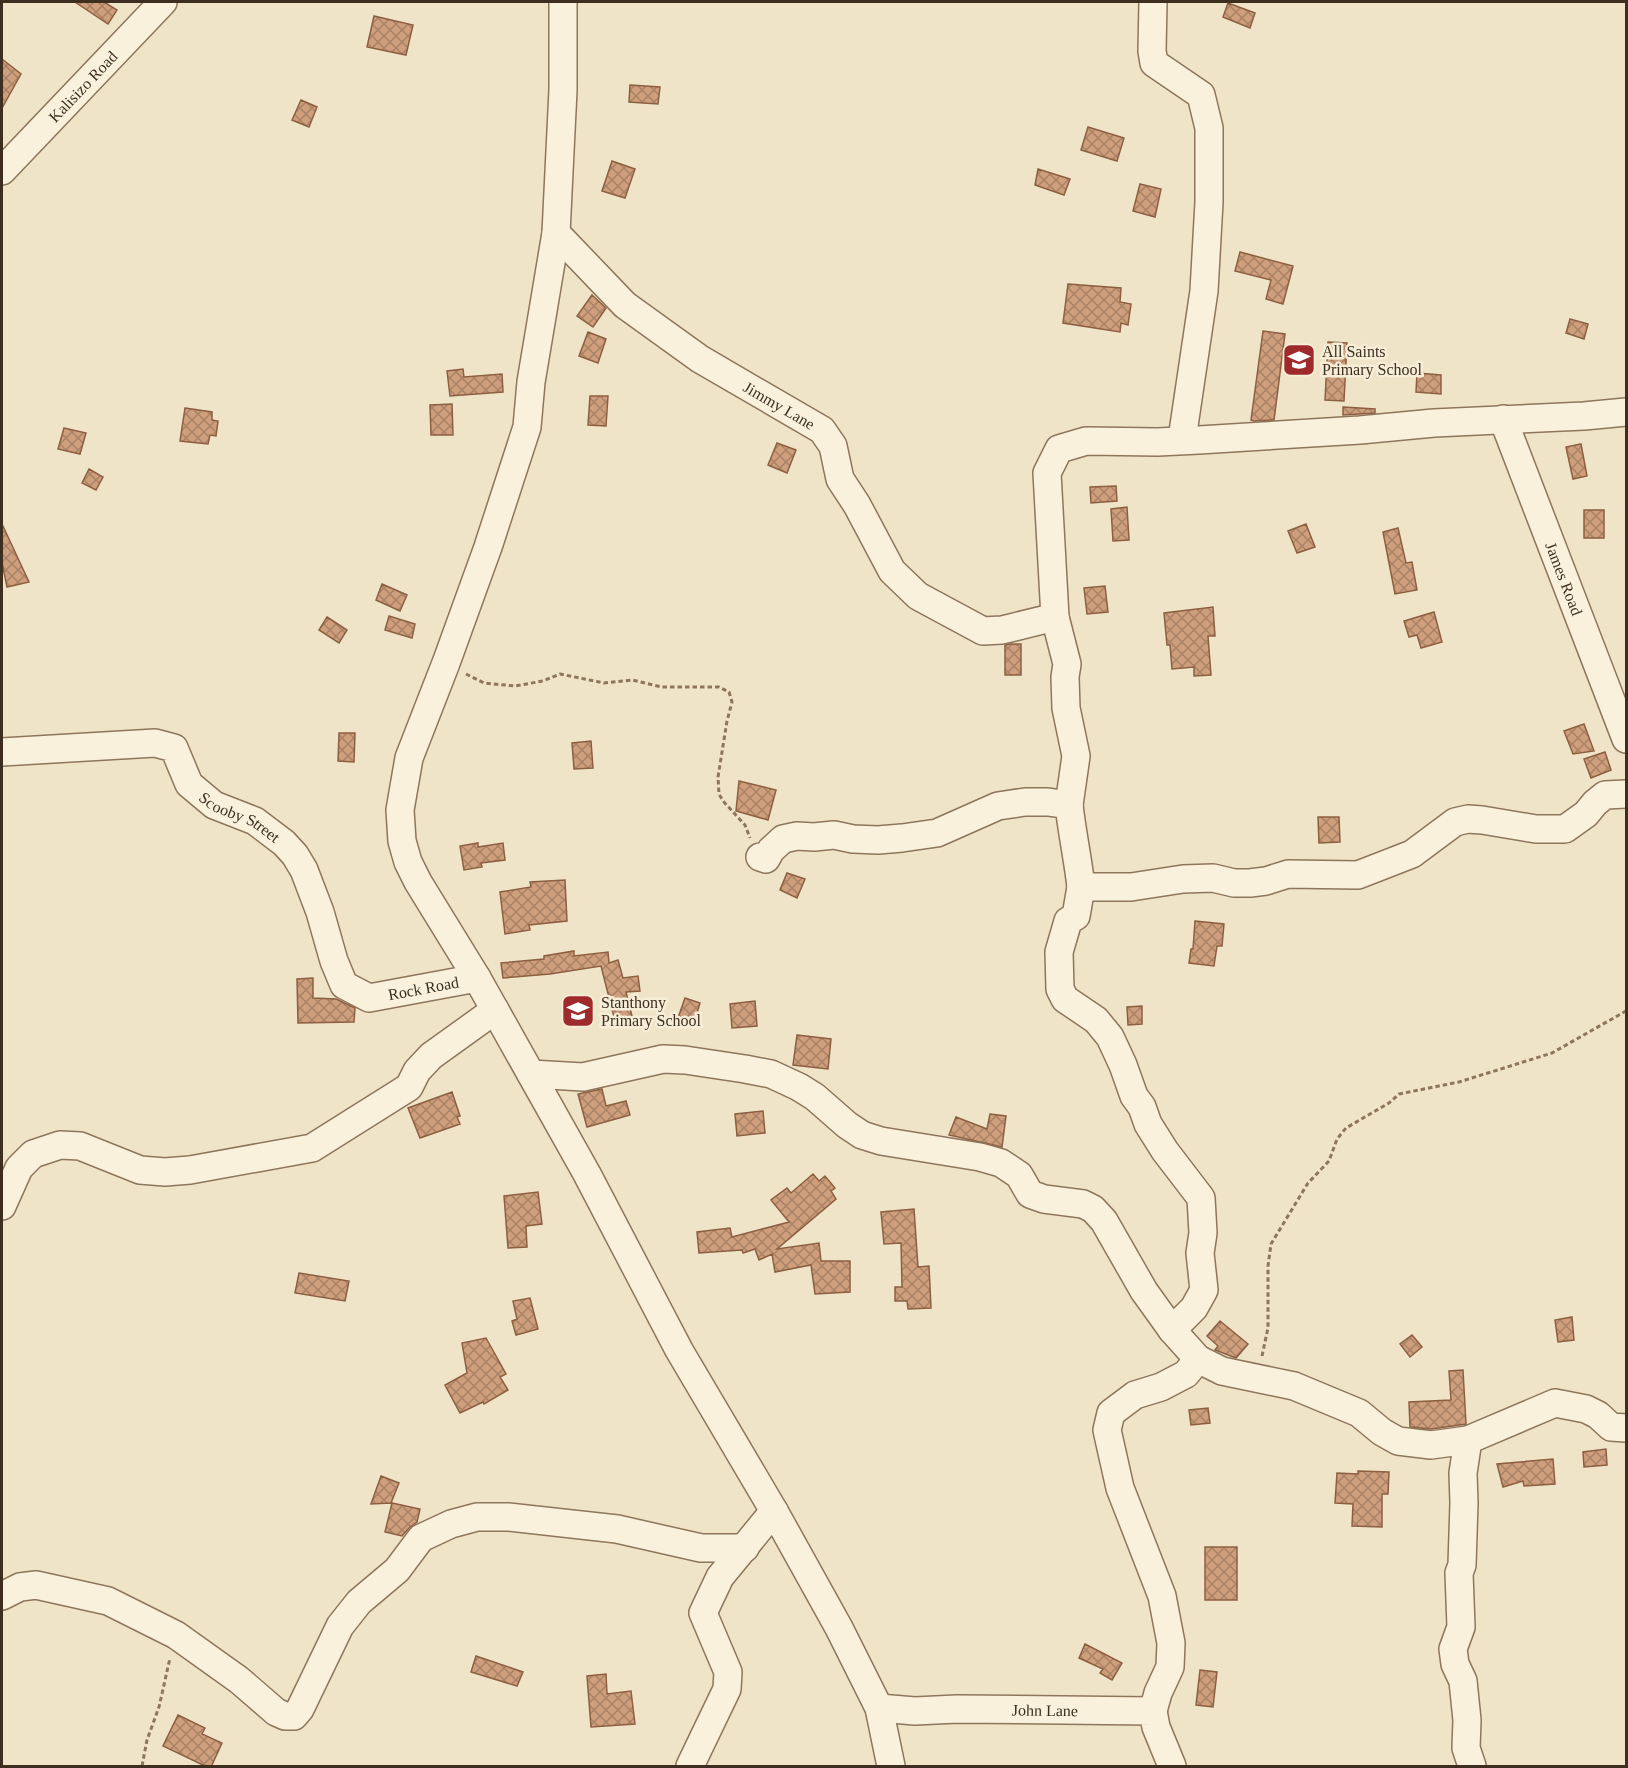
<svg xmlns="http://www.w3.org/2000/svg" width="1628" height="1768" viewBox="0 0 1628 1768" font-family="Georgia,serif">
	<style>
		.building { fill: url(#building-cross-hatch); stroke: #8d5f41; stroke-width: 1.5 }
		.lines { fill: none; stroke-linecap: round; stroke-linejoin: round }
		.minor-casing { stroke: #8d765c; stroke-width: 30 }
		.path { stroke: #8d765c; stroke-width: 3; stroke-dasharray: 4.5 3; stroke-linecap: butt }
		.minor { stroke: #faf1dc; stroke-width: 27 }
		.labels { text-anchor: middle; stroke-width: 5; stroke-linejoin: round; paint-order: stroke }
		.street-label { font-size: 16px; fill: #3d2e20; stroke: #f7eed8 }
		.poi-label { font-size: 16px; fill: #3d2e20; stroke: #f7eed8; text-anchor: start }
	</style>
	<defs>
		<pattern id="building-cross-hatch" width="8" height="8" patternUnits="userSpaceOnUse" patternTransform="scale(1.5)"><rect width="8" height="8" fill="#cf9f7d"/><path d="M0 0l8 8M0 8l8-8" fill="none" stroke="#a98266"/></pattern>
	</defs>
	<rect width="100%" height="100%" fill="#f0e4c8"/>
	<path class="building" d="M 75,2 L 104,2 L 117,10 L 108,24 Z
		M 1228,3 L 1255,13 L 1250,28 L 1223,17 Z
		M 374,16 L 413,25 L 406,55 L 367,47 Z
		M 2,59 L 21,74 L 2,108 Z
		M 630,85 L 660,87 L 658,104 L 629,102 Z
		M 301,100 L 317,107 L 309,127 L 292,120 Z
		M 1088,127 L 1124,138 L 1117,161 L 1081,150 Z
		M 612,161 L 635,169 L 625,198 L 602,191 Z
		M 1038,169 L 1070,179 L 1064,195 L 1035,185 Z
		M 1140,184 L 1161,189 L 1155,217 L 1133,211 Z
		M 1240,252 L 1293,266 L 1283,304 L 1266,299 L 1271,280 L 1235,271 Z
		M 1068,284 L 1121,288 L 1120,302 L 1131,304 L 1128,325 L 1121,323 L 1120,332 L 1063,323 Z
		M 592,295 L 606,308 L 593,327 L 577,316 Z
		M 1570,319 L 1588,324 L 1584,339 L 1566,333 Z
		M 1263,331 L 1285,334 L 1274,420 L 1254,421 L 1251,420 Z
		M 588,332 L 606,339 L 598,363 L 579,356 Z
		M 1328,342 L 1347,343 L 1344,401 L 1325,400 Z
		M 463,369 L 464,377 L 502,374 L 503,392 L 450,396 L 447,371 Z
		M 1417,373 L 1441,375 L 1441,394 L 1416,392 Z
		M 590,396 L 608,396 L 606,426 L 588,425 Z
		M 452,404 L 453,435 L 431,435 L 430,405 Z
		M 1343,407 L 1375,409 L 1375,413 L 1343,415 Z
		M 185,408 L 212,412 L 212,420 L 218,421 L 216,436 L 210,435 L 208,444 L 180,441 Z
		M 64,428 L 86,433 L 80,454 L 58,449 Z
		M 777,443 L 796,450 L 787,473 L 768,465 Z
		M 1581,444 L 1587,476 L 1573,479 L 1566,447 Z
		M 89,469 L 103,477 L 96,490 L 82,483 Z
		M 1116,486 L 1117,501 L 1091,503 L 1090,487 Z
		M 1127,507 L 1129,540 L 1113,541 L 1111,509 Z
		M 1584,510 L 1604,510 L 1604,538 L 1584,538 Z
		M 2,524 L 29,582 L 7,587 L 2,563 Z
		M 1306,524 L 1315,547 L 1297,553 L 1288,531 Z
		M 1398,528 L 1406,563 L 1412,562 L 1417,590 L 1395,594 L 1383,532 Z
		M 382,584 L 407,595 L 400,611 L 376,600 Z
		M 1105,586 L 1108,612 L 1087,614 L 1084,588 Z
		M 1213,607 L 1215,636 L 1208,636 L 1211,675 L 1194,676 L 1194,667 L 1172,669 L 1170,645 L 1167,645 L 1164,613 Z
		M 1434,612 L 1442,642 L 1421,648 L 1417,635 L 1409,637 L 1404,621 Z
		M 389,616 L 415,624 L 412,638 L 385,630 Z
		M 327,617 L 347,630 L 339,643 L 319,630 Z
		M 1010,644 L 1021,644 L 1021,675 L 1005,675 L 1005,645 Z
		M 1584,724 L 1594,751 L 1573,754 L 1564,731 Z
		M 339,733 L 355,733 L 354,762 L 338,761 Z
		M 591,741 L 593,768 L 574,769 L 572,743 Z
		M 1605,752 L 1611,770 L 1591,778 L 1584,759 Z
		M 739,781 L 776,790 L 768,820 L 736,811 Z
		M 1318,817 L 1339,817 L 1340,842 L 1319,843 Z
		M 478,843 L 478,847 L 503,843 L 505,860 L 481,863 L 482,867 L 464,870 L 460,846 Z
		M 787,873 L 805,879 L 797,898 L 780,890 Z
		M 565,880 L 567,921 L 529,925 L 530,930 L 505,934 L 500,892 L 531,887 L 530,882 Z
		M 1195,921 L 1224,924 L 1222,946 L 1217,946 L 1214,966 L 1189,963 L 1191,949 L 1193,949 Z
		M 574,951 L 574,956 L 608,952 L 609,963 L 618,960 L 623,978 L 638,976 L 640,991 L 626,992 L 632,1016 L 615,1021 L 601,966 L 550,974 L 503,978 L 501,963 L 544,959 L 544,956 Z
		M 313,978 L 313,998 L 336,999 L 355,1008 L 354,1022 L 298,1023 L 297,979 Z
		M 685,998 L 700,1003 L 694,1023 L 678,1018 Z
		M 755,1001 L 757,1026 L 732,1028 L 730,1004 Z
		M 1142,1006 L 1142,1024 L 1128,1025 L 1127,1007 Z
		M 797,1035 L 831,1039 L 828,1069 L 793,1065 Z
		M 602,1089 L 606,1106 L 626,1101 L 630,1115 L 587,1127 L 578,1094 Z
		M 452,1092 L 460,1116 L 457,1117 L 460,1124 L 420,1138 L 408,1108 Z
		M 763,1111 L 765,1133 L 737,1136 L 735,1114 Z
		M 990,1114 L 1006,1116 L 1002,1147 L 949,1135 L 956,1117 L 987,1129 Z
		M 813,1174 L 819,1181 L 825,1176 L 835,1188 L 831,1191 L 836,1199 L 777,1249 L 819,1243 L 821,1261 L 850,1261 L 850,1292 L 815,1294 L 811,1265 L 775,1272 L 772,1254 L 759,1260 L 755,1249 L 743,1253 L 742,1250 L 699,1253 L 697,1232 L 730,1228 L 732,1237 L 789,1222 L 771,1200 L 787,1188 L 791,1193 Z
		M 538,1192 L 542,1224 L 526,1226 L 527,1247 L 508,1248 L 504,1196 Z
		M 914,1209 L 918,1267 L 929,1266 L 931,1308 L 908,1309 L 907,1301 L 895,1301 L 895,1287 L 902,1287 L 901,1243 L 884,1244 L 881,1212 Z
		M 299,1273 L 349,1281 L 345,1301 L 295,1293 Z
		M 530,1298 L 538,1329 L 516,1335 L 512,1321 L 517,1319 L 513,1301 Z
		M 1572,1317 L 1574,1340 L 1558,1342 L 1555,1320 Z
		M 1220,1321 L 1248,1344 L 1236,1358 L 1215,1350 L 1218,1346 L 1207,1336 Z
		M 1412,1335 L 1422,1347 L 1410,1357 L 1400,1344 Z
		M 486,1338 L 506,1374 L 500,1377 L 508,1390 L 484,1404 L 483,1402 L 460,1413 L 445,1385 L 467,1373 L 462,1343 Z
		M 1463,1370 L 1466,1424 L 1431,1429 L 1410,1427 L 1409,1402 L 1451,1400 L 1449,1371 Z
		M 1208,1408 L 1210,1423 L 1191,1425 L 1189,1410 Z
		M 1606,1449 L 1607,1465 L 1584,1467 L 1583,1452 Z
		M 1553,1459 L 1555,1484 L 1524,1486 L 1523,1481 L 1503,1487 L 1497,1464 Z
		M 1358,1471 L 1389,1472 L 1388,1494 L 1382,1494 L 1382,1527 L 1352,1526 L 1353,1504 L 1335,1503 L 1337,1473 L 1358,1474 Z
		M 381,1476 L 399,1483 L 391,1503 L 371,1504 Z
		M 392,1503 L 420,1509 L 417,1522 L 409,1528 L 402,1536 L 385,1532 Z
		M 1205,1547 L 1237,1547 L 1237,1600 L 1205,1600 Z
		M 1085,1644 L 1122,1663 L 1112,1680 L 1100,1673 L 1103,1669 L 1079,1658 Z
		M 476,1656 L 523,1672 L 517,1686 L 471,1672 Z
		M 1200,1670 L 1217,1672 L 1213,1707 L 1196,1705 Z
		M 606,1674 L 607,1694 L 631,1691 L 635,1724 L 591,1727 L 587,1676 Z
		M 178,1715 L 205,1728 L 202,1734 L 222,1743 L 211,1767 L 207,1767 L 163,1746 Z"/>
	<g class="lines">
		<defs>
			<g id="minor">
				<path d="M 563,2 L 563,90 L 556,233 L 531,382 L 527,427 L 488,547 L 446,663 L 409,758 L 400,810 L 402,841 L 408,862 L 418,882 L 477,978 L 587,1174 L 679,1350 L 774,1511 L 839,1628 L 879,1708 L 891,1766"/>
				<path d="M 1153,2 L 1152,51 L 1154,63 L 1201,95 L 1209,128 L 1209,202 L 1204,291 L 1182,439"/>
				<path id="s1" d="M 2,171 L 163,2"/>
				<path id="s2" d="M 556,233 L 625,305 L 700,359 L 822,430 L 833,446 L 840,479 L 857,505 L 892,571 L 918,596 L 983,631 L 1002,630 L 1055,617"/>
				<path id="s3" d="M 1503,419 L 1626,739"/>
				<path id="s4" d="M 2,752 L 155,743 L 174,748 L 189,784 L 214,805 L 255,821 L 284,843 L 295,855 L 304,870 L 320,912 L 334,961 L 344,985 L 369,998 L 477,978"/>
				<path d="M 1069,805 L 1076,756 L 1066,708 L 1065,677 L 1067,664 L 1055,617 L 1047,473 L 1059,449 L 1086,441 L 1158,442 L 1199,440 L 1360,430 L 1434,423 L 1584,416 L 1626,412"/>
				<path d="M 760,857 L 766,859 L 771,850 L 783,839 L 797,836 L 814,837 L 834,835 L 853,839 L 878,840 L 902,838 L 937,833 L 998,806 L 1025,802 L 1048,802 L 1069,805 C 1072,833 1078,859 1081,887 L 1131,887 L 1183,879 L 1213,878 L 1234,883 L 1250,883 L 1266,881 L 1288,874 L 1358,875 L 1412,854 L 1455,822 L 1468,819 L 1482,820 L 1536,829 L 1565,829 L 1586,814 L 1595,803 L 1605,795 L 1626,794"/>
				<path d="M 1081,887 L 1076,916 L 1068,921 L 1059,952 L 1060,989 L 1065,999 L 1096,1020 L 1110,1037 L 1123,1065 L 1134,1096 L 1142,1107 L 1148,1124 L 1165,1151 L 1201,1198 L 1203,1233 L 1200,1253 L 1204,1290 L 1194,1308 L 1172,1330"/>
				<path d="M 531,1074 L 583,1077 L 663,1059 L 685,1060 L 745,1069 L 771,1074 L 799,1087 L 815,1097 L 847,1125 L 862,1135 L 881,1141 L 980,1157 L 1001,1163 L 1019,1175 L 1030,1194 L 1044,1199 L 1083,1204 L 1093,1209 L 1104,1221 L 1144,1291 L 1172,1330 L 1198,1359 L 1222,1371 L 1294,1386 L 1359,1413 L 1382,1432 L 1398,1441 L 1431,1445 L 1468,1440 L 1555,1403 L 1586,1409 L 1598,1415 L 1611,1427 L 1626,1428"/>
				<path d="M 2,1206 L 19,1168 L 33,1154 L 60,1145 L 80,1146 L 140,1170 L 165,1172 L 190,1170 L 312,1148 L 409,1087 L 417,1071 L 431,1056 L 495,1010"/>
				<path d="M 1468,1440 L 1463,1473 L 1464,1503 L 1462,1565 L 1459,1573 L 1461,1627 L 1453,1649 L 1455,1664 L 1463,1681 L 1467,1720 L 1466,1748 L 1472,1766"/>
				<path d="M 2,1596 L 20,1587 L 36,1585 L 108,1601 L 176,1635 L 239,1680 L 276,1712 L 285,1716 L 294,1716 L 300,1709 L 340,1626 L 359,1602 L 397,1570 L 421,1538 L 451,1524 L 477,1517 L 508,1517 L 617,1529 L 701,1548 L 745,1548"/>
				<path id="s5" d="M 879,1708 L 915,1711 L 957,1709 L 1153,1711 L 1156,1727 L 1172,1766"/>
				<path d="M 1153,1711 L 1158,1693 L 1170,1667 L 1171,1643 L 1162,1596 L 1120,1488 L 1107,1430 L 1111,1413 L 1135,1395 L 1161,1387 L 1186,1374 L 1198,1359"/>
				<path d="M 690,1766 L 727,1689 L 728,1672 L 703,1613 L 720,1577 L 774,1511"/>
			</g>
		</defs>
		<use href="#minor" class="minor-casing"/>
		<path class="path" d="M 466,674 L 484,683 L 515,686 L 543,681 L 560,674 L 604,683 L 632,680 L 662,687 L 719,687 L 729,692 L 732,702 L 727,721 L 718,777 L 719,794 L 723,801 L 745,825 L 750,838
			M 1262,1356 L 1268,1328 L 1268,1266 L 1271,1244 L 1308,1183 L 1329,1161 L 1337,1139 L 1346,1128 L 1389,1103 L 1399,1094 L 1459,1082 L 1552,1053 L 1626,1011
			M 142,1766 L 147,1740 L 159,1707 L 170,1658"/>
		<use href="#minor" class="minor"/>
	</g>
	<defs>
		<symbol id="school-square" viewBox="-11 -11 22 22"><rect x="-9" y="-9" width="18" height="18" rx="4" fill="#9e2a2b" stroke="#f7eed8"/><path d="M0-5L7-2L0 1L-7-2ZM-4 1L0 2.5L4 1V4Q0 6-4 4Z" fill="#fff"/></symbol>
	</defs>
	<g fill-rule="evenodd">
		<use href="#school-square" x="1280" y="341" width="38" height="38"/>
		<use href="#school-square" x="559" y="992" width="38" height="38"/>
	</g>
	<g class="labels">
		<g class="street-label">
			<text dy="6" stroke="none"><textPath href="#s1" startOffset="117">Kalisizo Road</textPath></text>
			<text dy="6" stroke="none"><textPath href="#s2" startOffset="284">Jimmy Lane</textPath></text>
			<text dy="6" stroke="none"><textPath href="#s3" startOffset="171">James Road</textPath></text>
			<text dy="6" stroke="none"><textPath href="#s4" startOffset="273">Scooby Street</textPath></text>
			<text dy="6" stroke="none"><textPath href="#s4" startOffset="564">Rock Road</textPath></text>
			<text dy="6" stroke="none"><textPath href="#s5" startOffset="166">John Lane</textPath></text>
		</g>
		<g class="poi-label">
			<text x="1322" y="357">All Saints<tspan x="1322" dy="18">Primary School</tspan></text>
			<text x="601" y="1008">Stanthony<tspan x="601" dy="18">Primary School</tspan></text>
		</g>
	</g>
	<rect width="1628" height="1768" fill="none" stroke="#3d2e20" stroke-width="6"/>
</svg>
